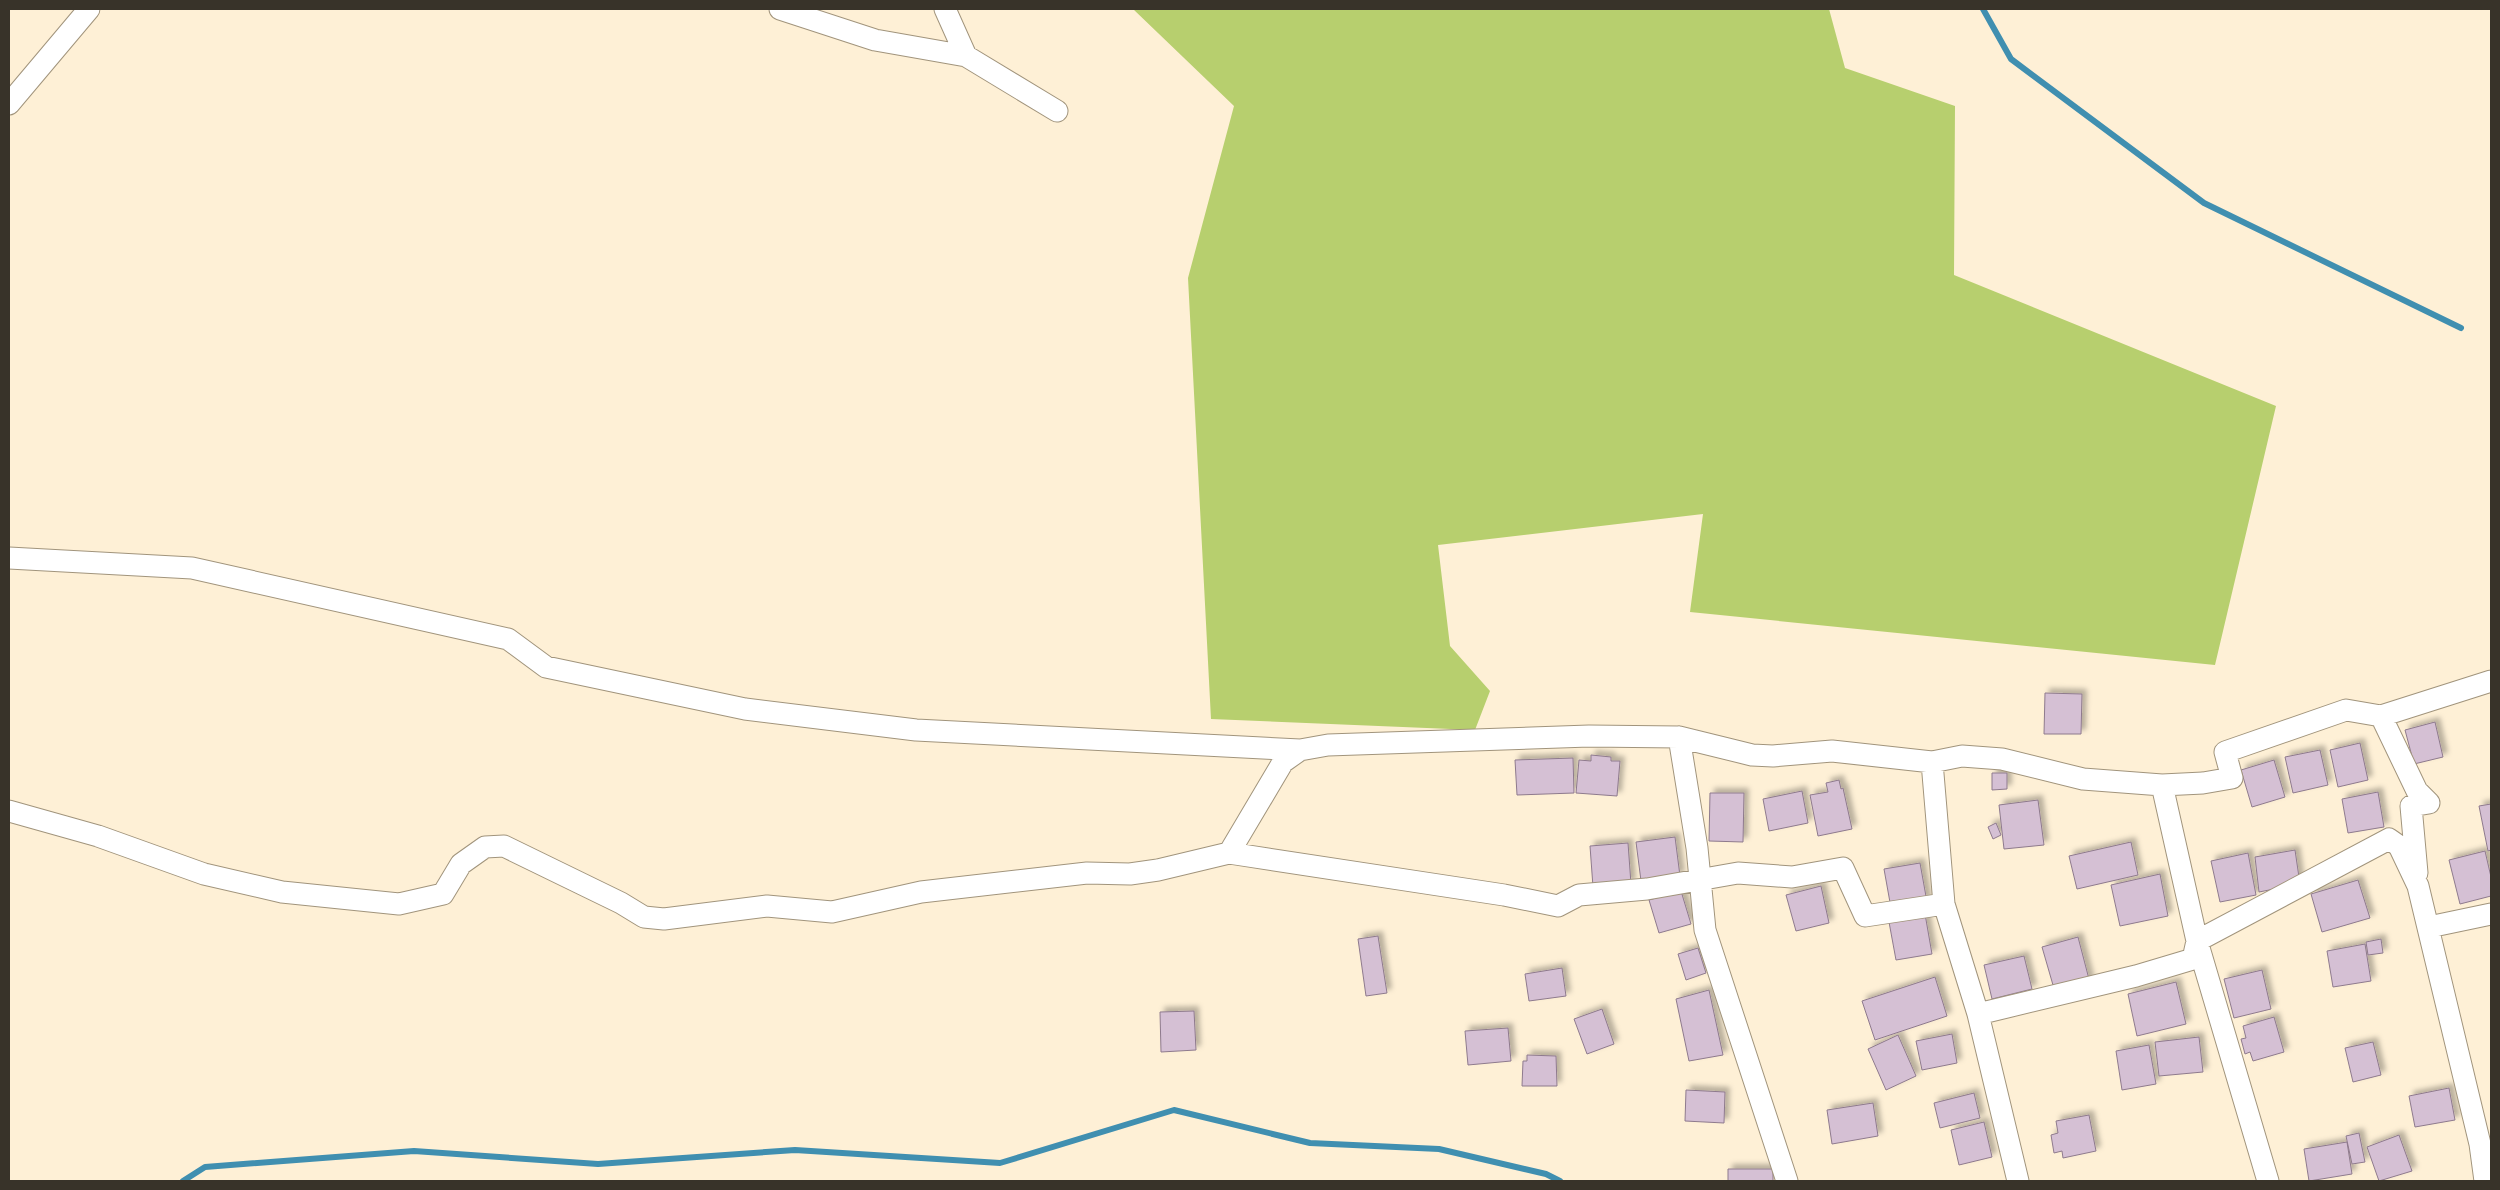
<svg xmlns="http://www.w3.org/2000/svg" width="2500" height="1190" viewBox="0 0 2500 1190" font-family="Signika,sans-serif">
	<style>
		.forest { fill: #b7cf6e }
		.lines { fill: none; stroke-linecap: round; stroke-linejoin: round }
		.stream { stroke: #408fb0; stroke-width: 6 }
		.building { fill: #d5c0d4; stroke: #8e7a8d; filter: url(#shadow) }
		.minor-casing { stroke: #a1947c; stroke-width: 23 }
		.minor { stroke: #fff; stroke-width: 21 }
	</style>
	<defs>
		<filter id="shadow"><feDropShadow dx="4.5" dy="-4.5" stdDeviation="2.5" flood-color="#0004"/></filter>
	</defs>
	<rect width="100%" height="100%" fill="#fef0d6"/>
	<path class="forest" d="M 1133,9 L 1829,9 L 1845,68 L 1955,106 L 1954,275 L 2276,406 L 2215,665 L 1690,612 L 1703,514 L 1438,545 L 1450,646 L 1490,691 L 1475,730 L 1211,719 L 1188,278 L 1234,106 Z"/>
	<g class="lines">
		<path class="stream" d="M 1983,9 L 2011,59 L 2204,203 L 2461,328
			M 183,1181 L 205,1167 L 414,1151 L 598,1164 L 795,1150 L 1000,1163 L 1174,1110 L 1310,1143 L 1439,1149 L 1546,1174 L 1560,1181"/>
	</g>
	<path class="building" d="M 2045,693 L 2082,694 L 2081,734 L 2044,734 Z
		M 2435,722 L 2443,757 L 2414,764 L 2405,730 Z
		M 2360,743 L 2368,780 L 2338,787 L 2330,750 Z
		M 2320,750 L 2328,785 L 2293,793 L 2285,757 Z
		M 1591,755 L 1611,757 L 1611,761 L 1620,761 L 1617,796 L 1576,793 L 1579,760 L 1591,761 Z
		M 1573,758 L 1574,793 L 1517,795 L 1515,760 Z
		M 2274,760 L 2285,797 L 2252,807 L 2241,770 Z
		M 1992,773 L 2007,773 L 2007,789 L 1992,790 Z
		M 1839,780 L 1841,789 L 1843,788 L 1852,829 L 1818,836 L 1810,795 L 1828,792 L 1826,783 Z
		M 1802,791 L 1808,823 L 1769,831 L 1763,799 Z
		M 2378,792 L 2384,827 L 2348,833 L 2342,799 Z
		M 1710,793 L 1744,793 L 1743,842 L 1709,841 Z
		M 2038,800 L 2044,845 L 2004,849 L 1999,805 Z
		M 2491,804 L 2491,850 L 2488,851 L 2479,806 Z
		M 1996,823 L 2001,835 L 1993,839 L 1988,827 Z
		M 1675,837 L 1680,876 L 1641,881 L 1636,842 Z
		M 2131,842 L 2138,875 L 2077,889 L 2069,856 Z
		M 1628,843 L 1631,884 L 1593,887 L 1590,846 Z
		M 2295,850 L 2300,884 L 2259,892 L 2255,857 Z
		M 2485,851 L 2491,877 L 2491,896 L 2460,904 L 2449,860 Z
		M 2248,853 L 2256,895 L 2220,902 L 2211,861 Z
		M 1920,863 L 1927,902 L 1891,908 L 1884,869 Z
		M 2160,874 L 2168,916 L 2120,926 L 2111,885 Z
		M 2358,880 L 2370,918 L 2322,932 L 2311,894 Z
		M 1821,886 L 1829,923 L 1796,931 L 1786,895 Z
		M 1681,891 L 1691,924 L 1659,933 L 1649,900 Z
		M 1925,914 L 1932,954 L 1896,960 L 1889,922 Z
		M 1378,936 L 1387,993 L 1366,996 L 1358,939 Z
		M 2078,937 L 2090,983 L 2055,992 L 2042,947 Z
		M 2381,939 L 2383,953 L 2368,955 L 2366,942 Z
		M 2365,944 L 2371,981 L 2333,987 L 2327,951 Z
		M 1698,948 L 1706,973 L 1686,980 L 1678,954 Z
		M 2024,956 L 2032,989 L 1992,999 L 1984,965 Z
		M 1562,968 L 1566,996 L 1529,1001 L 1525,974 Z
		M 2262,970 L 2271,1009 L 2234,1018 L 2224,979 Z
		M 1935,977 L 1947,1016 L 1875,1040 L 1862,1001 Z
		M 2176,982 L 2186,1024 L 2137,1036 L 2128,994 Z
		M 1709,990 L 1723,1055 L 1689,1061 L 1676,999 Z
		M 1602,1009 L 1614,1044 L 1587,1054 L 1574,1019 Z
		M 1194,1011 L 1196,1050 L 1161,1052 L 1160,1012 Z
		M 2274,1017 L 2284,1052 L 2253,1061 L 2250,1052 L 2245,1054 L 2241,1039 L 2246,1038 L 2243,1026 Z
		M 1508,1028 L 1511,1061 L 1468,1065 L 1465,1031 Z
		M 1952,1034 L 1957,1063 L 1922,1070 L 1916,1041 Z
		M 1898,1035 L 1916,1076 L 1886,1090 L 1868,1049 Z
		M 2199,1037 L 2203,1072 L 2159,1076 L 2155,1042 Z
		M 2373,1042 L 2381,1075 L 2353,1082 L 2345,1048 Z
		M 2149,1045 L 2156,1084 L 2122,1090 L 2116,1051 Z
		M 1527,1055 L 1556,1056 L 1557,1086 L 1522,1086 L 1523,1061 L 1527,1061 Z
		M 2449,1088 L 2455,1120 L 2415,1127 L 2409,1096 Z
		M 1686,1090 L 1725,1092 L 1724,1123 L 1685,1121 Z
		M 1974,1093 L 1980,1118 L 1940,1128 L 1934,1103 Z
		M 1873,1103 L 1878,1136 L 1832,1144 L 1827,1110 Z
		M 2089,1115 L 2096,1151 L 2063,1158 L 2062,1151 L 2054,1153 L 2051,1135 L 2058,1133 L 2056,1121 Z
		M 1984,1122 L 1992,1157 L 1959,1165 L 1951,1130 Z
		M 2359,1133 L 2365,1162 L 2352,1164 L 2346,1136 Z
		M 2399,1135 L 2412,1171 L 2379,1181 L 2367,1147 Z
		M 2347,1142 L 2352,1174 L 2309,1181 L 2304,1149 Z
		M 1728,1169 L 1773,1169 L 1773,1181 L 1728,1181 Z"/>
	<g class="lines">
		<defs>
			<path id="minor" d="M 780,9 L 875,40 L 966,56 L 1057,111
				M 945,9 L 966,56
				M 9,104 L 89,9
				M 9,558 L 192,568 L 508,639 L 546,667 L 745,709 L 916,730 L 1300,750
				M 2381,716 L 2491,681
				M 1679,737 L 1697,848 L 1705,930 L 1787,1181
				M 1932,762 L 1944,904
				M 2162,785 L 2197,941 L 2268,1181
				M 9,811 L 98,836 L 204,874 L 282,892 L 399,904 L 443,894 L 461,864 L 485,847 L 504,846 L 621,903 L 644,917 L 664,919 L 767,906 L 832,912 L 921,892 L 1087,873 L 1130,874 L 1158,870 L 1229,853 L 1504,895 L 1558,906 L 1579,895 L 1647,889 L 1738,873 L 1792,877 L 1843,868 L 1865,916 L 1944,904 L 1978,1014 L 2136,976 L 2193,959 L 2197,941 L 2389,839 L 2399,846 L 2418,886 L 2480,1144 L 2485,1181
				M 1229,853 L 1283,762 L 1300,750 L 1328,745 L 1589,736 L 1679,737 L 1752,755 L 1773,756 L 1832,751 L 1932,762 L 1962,756 L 2002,759 L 2083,779 L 2162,785 L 2203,783 L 2232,778 L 2225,752 L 2346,710 L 2381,716 L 2417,791 L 2429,803 L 2411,806 L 2417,873
				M 2429,927 L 2491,914
				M 1978,1014 L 2018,1181"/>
		</defs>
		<use href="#minor" class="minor-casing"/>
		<use href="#minor" class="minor"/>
	</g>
	<rect width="2500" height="1190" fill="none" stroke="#383329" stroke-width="20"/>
</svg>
